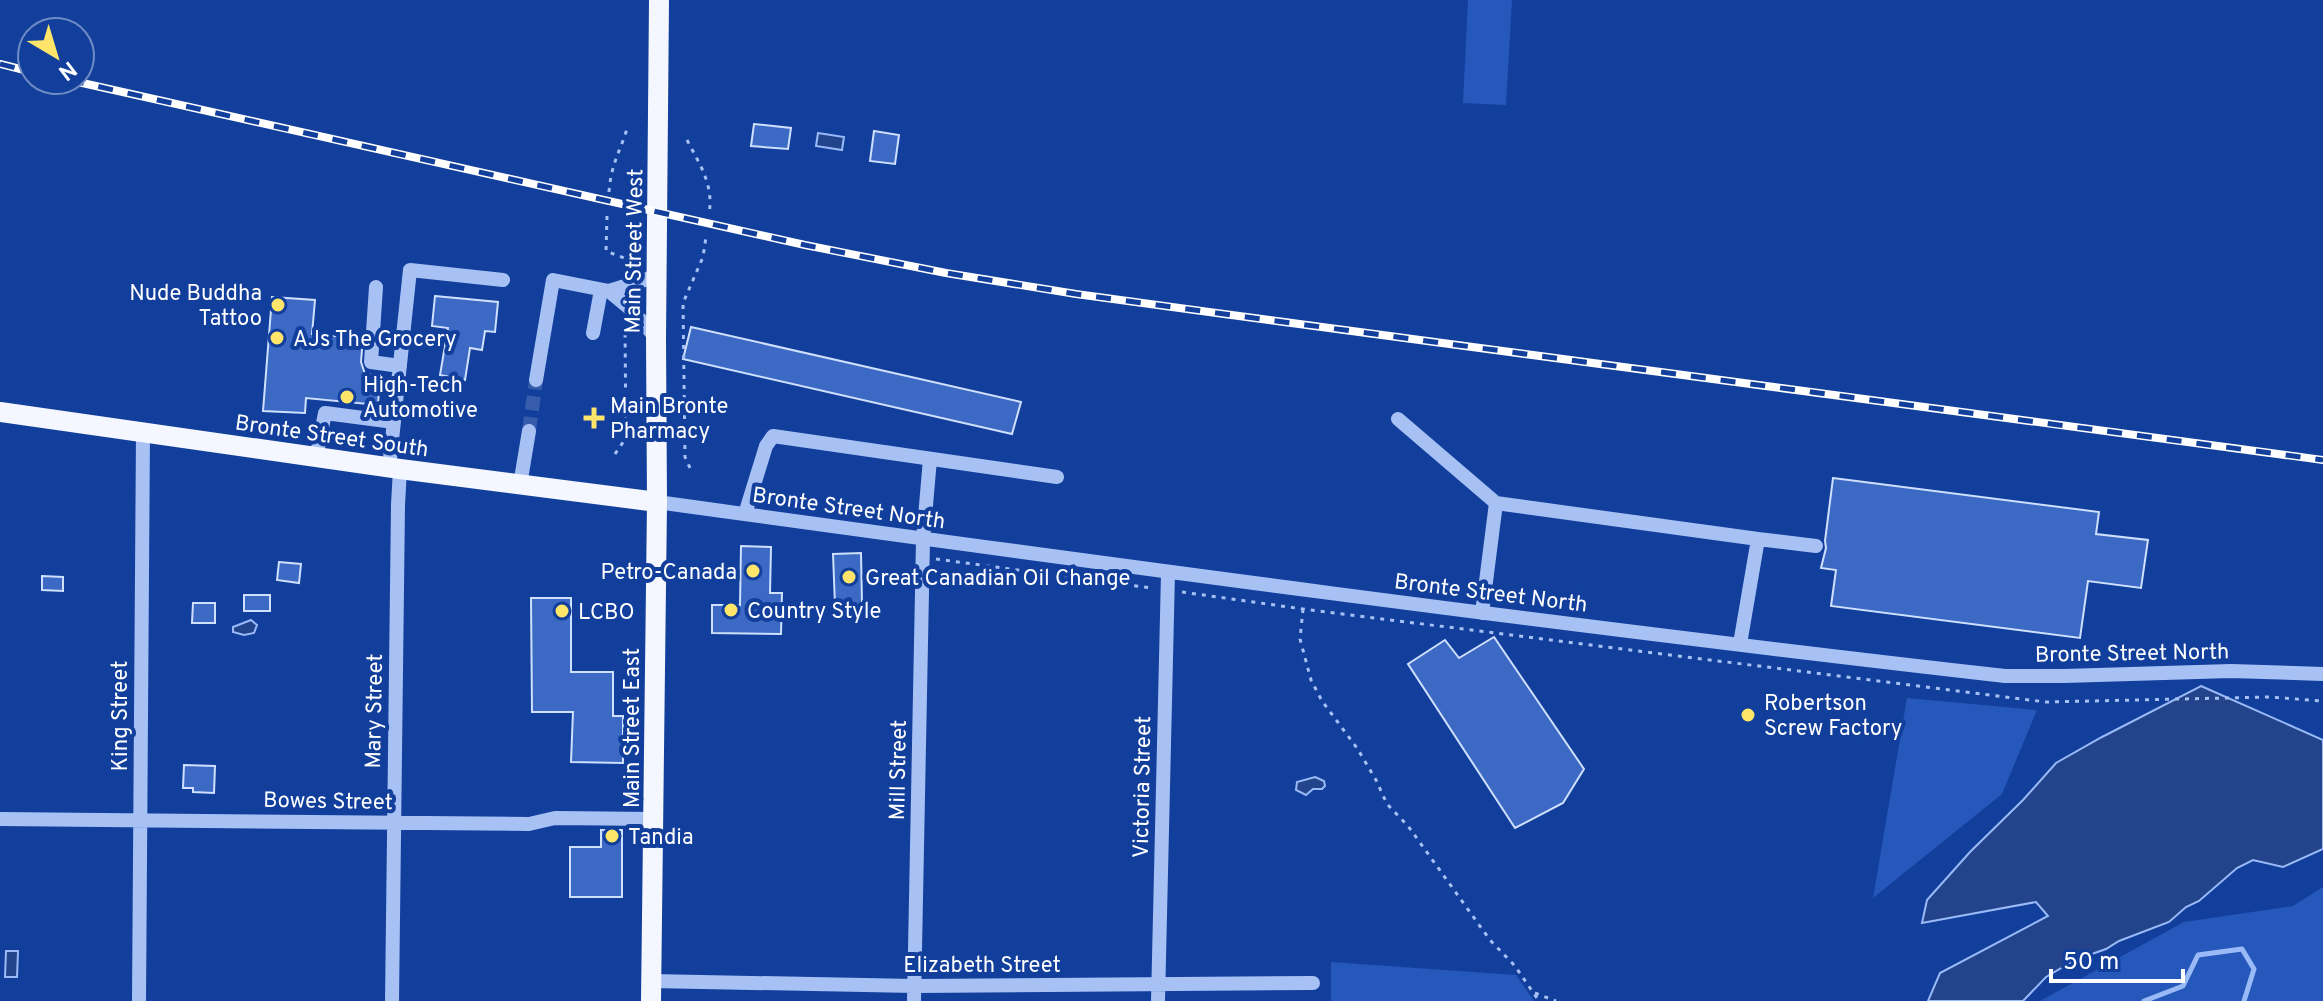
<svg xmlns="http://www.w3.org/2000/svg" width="2323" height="1001" viewBox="0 0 2323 1001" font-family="Overpass,sans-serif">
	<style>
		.green { fill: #2558ba }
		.water { fill: #23438a; stroke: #99baf7; stroke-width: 2 }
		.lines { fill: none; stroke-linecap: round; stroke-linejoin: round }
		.stream { stroke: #99baf7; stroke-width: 5 }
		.building { fill: #3b69c3; stroke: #cfdffe; stroke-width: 2 }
		.minor-tunnel { stroke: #365cab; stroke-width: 14; stroke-dasharray: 14 7; stroke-linecap: butt }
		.path { stroke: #a7c1f4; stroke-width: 3; stroke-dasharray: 4 6; stroke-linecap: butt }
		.minor { stroke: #a7c1f4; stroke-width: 14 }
		.major { stroke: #f4f7ff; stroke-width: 20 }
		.rail-casing { stroke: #fff; stroke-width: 8 }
		.rail { stroke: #123f9c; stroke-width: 5; stroke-dasharray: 15; stroke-linecap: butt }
		.poi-dot { fill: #ffe56a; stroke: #123f9c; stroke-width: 3 }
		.labels { text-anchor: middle; stroke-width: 8; stroke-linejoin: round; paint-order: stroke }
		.street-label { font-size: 22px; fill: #fff; stroke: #123f9c }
		.poi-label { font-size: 22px; fill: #fff; stroke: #123f9c; text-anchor: start }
	</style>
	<rect width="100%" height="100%" fill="#123f9c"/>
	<path class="green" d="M 1468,0 L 1512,0 L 1506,105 L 1463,103 Z
		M 1907,698 L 2037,710 L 2002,794 L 1873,898 Z
		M 2323,887 L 2323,1001 L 2040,1001 L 2184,922 L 2293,906 Z
		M 1331,962 L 1516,975 L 1534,1001 L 1331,1001 Z"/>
	<path class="water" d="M 818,133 L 844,137 L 842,150 L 816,146 Z
		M 251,620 L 257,625 L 254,633 L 244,635 L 233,632 L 233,627 Z
		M 2201,686 L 2323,740 L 2323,849 L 2283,867 L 2253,860 L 2237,868 L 2199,901 L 2186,907 L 2169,922 L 2119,941 L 2106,949 L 2075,960 L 2046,977 L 2023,1001 L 1928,1001 L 1940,973 L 2048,916 L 2036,902 L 1922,923 L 1927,900 L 1970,852 L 2023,800 L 2056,763 L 2102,737 Z
		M 1315,777 L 1324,781 L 1325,786 L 1322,789 L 1313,789 L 1306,795 L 1296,790 L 1297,782 Z
		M 6,951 L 18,951 L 17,977 L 5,977 Z"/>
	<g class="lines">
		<path class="stream" d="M 2144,1001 L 2183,986 L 2198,955 L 2242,949 L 2254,969 L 2244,1001"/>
	</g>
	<path class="building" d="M 754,124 L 791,128 L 788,149 L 751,146 Z
		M 874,131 L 899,135 L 895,164 L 870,161 Z
		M 435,296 L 498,302 L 495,332 L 485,331 L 482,350 L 470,348 L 465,380 L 440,375 L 448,328 L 432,326 Z
		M 272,297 L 315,300 L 312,334 L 363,338 L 361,362 L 365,374 L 380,375 L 378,405 L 306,398 L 305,413 L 263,411 Z
		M 691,327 L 1021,402 L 1012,434 L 683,359 Z
		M 1833,478 L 2099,512 L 2096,534 L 2148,540 L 2141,588 L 2088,581 L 2080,638 L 1831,606 L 1836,570 L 1821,568 L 1826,548 L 1825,541 Z
		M 741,546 L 771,547 L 770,593 L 782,593 L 781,634 L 712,633 L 712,605 L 740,605 Z
		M 861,553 L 862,604 L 835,605 L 833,554 Z
		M 279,562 L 301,564 L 299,583 L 277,580 Z
		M 42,576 L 63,577 L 63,591 L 42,590 Z
		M 244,595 L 270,595 L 270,611 L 244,611 Z
		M 531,598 L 571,598 L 571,672 L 613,672 L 613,716 L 623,716 L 623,763 L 571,762 L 573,712 L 532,712 Z
		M 193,603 L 215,603 L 215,623 L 192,623 Z
		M 1494,637 L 1584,769 L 1563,803 L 1515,828 L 1408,664 L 1445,640 L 1459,658 Z
		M 184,765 L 215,766 L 214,793 L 193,792 L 193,788 L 183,788 Z
		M 601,830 L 622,830 L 622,897 L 570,897 L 570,847 L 601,847 Z"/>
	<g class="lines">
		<path class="minor-tunnel" d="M 529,431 L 536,380"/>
		<path class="path" d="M 687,140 C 700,165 714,185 709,214
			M 609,192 C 611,164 620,152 628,126
			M 607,216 L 606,251 L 637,263
			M 615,454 L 626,438 L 625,328
			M 690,468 L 685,457 L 683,303 L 703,257 L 706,237
			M 936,559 L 1151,588
			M 1182,592 L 1303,609 L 2046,702 L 2270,697 L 2323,701
			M 1303,609 L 1300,639 L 1311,680 L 1322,701 L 1357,748 L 1376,780 L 1387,804 L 1408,826 L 1490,940 L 1515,966 L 1539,1001
			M 1535,993 L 1556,1001"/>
		<path class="minor" d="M 376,287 L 371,362 L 400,366
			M 609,291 L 657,276
			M 593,333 L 601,290
			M 536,380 L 553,280 L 609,291 L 633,311 L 656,338
			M 1398,419 L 1496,503
			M 316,458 L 325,413 L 394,422
			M 389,468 L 410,270 L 503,280
			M 520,485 L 529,431
			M 657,502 C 1106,564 1555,625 2005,676 L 2064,676 L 2231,671 L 2323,674
			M 745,514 L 766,446 L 773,436 L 1057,477
			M 1758,539 L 1816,546
			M 1482,613 L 1496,503 L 1758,539 L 1740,644
			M 0,819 L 529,824 L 555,818 L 654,819
			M 651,981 L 915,986 L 1313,983
			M 139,1001 L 143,432
			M 392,1001 L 398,505 L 400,469
			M 914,1001 L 923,540 L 930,459
			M 1158,1001 L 1168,573"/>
		<path class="major" d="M 0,412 L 400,469 L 657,502
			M 651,1001 L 657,502 L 656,338 L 659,0"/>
		<defs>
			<path id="rail" d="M 0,64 L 32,72
				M 69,80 L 805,245 L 946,273 L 1076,294 L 1209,312 L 2323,460"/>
		</defs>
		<use href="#rail" class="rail-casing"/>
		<use href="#rail" class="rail"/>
	</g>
	<g class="poi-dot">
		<circle cx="278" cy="305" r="8"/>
		<circle cx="277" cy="338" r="8"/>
		<circle cx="347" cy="397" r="8"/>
		<path d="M590 406h8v8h8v8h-8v8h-8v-8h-8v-8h8z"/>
		<circle cx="753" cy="571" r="8"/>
		<circle cx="849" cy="577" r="8"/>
		<circle cx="731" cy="610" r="8"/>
		<circle cx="562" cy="611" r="8"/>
		<circle cx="1748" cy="715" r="8"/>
		<circle cx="612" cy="836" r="8"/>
	</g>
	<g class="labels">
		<g class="street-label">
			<text transform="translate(633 251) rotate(-89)" y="8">Main Street West</text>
			<text transform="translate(332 435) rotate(8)" y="8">Bronte Street South</text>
			<text transform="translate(849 507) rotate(8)" y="8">Bronte Street North</text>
			<text transform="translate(1491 592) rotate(7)" y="8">Bronte Street North</text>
			<text transform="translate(2132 652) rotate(-1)" y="8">Bronte Street North</text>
			<text transform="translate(373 711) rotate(-89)" y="8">Mary Street</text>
			<text transform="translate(119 716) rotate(-90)" y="8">King Street</text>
			<text transform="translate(631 728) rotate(-90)" y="8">Main Street East</text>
			<text transform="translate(897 770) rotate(-89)" y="8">Mill Street</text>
			<text transform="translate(1141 787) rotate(-89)" y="8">Victoria Street</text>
			<text transform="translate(328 800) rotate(1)" y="8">Bowes Street</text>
			<text x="982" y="972">Elizabeth Street</text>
		</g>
		<g class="poi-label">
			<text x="262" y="300" text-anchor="end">Nude Buddha<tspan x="262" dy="25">Tattoo</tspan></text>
			<text x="293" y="346">AJs The Grocery</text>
			<text x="363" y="392">High-Tech<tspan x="363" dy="25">Automotive</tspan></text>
			<text x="610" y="413">Main Bronte<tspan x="610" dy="25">Pharmacy</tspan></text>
			<text x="737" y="579" text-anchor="end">Petro-Canada</text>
			<text x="865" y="585">Great Canadian Oil Change</text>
			<text x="747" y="618">Country Style</text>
			<text x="578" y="619">LCBO</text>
			<text x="1764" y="710">Robertson<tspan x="1764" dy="25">Screw Factory</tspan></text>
			<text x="628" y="844">Tandia</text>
		</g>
	</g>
	<g transform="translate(56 56) rotate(142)"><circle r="38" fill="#123f9c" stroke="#718cc4" stroke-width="2"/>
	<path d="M0-6L14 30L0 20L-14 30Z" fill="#ffe56a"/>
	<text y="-12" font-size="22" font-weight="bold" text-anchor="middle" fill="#ffffff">N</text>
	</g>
	<path d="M2051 969v12h132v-12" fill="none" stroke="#ffffff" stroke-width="4"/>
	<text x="2063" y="969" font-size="24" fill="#ffffff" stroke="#123f9c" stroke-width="6" paint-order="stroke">50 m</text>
</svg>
